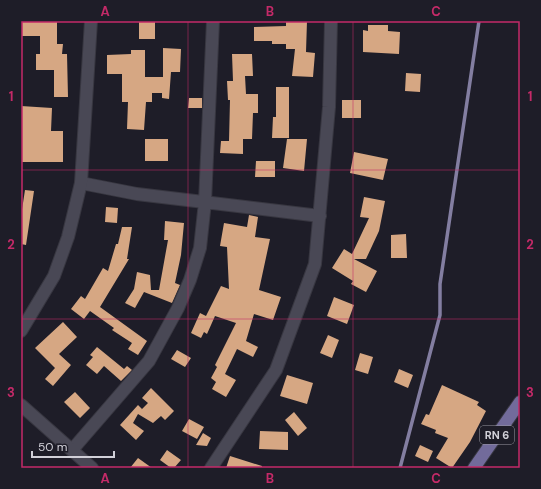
<svg xmlns="http://www.w3.org/2000/svg" width="541" height="489" viewBox="0 0 541 489" font-family="'DM Sans',sans-serif">
	<style>
		.lines { fill: none; stroke-linecap: round; stroke-linejoin: round }
		.stream { stroke: #837ea1; stroke-width: 3.5 }
		.building { fill: #d6a783 }
		.minor-casing { stroke: #383741; stroke-width: 14 }
		.tertiary-casing { stroke: #383741; stroke-width: 14 }
		.primary-casing { stroke: #383741; stroke-width: 14 }
		.minor { stroke: #494855; stroke-width: 12 }
		.tertiary { stroke: #494855; stroke-width: 12 }
		.primary { stroke: #726b9b; stroke-width: 12 }
		.grid { fill: none; stroke: #c42a68; stroke-width: 1; stroke-opacity: 0.55 }
		.labels { text-anchor: middle; stroke-width: 4; stroke-linejoin: round; paint-order: stroke }
		.shield { fill: #1e1d28; stroke: #9b9aa3; stroke-width: 1 }
		.shield-label { font-size: 11px; font-weight: bold; fill: #d1d0d8 }
		.neatline { fill: none; stroke: #c42a68; stroke-width: 1.5 }
		.grid-label { font-size: 13px; text-anchor: middle; font-weight: bold; fill: #c42a68 }
	</style>
	<rect width="100%" height="100%" fill="#1e1d28"/>
	<g class="lines">
		<path class="stream" d="M 400,468 L 440,315 L 440,284 L 479,21"/>
	</g>
	<path class="building" d="M 21,21 L 57,21 L 57,44 L 63,44 L 62,54 L 67,54 L 68,97 L 54,97 L 54,70 L 36,70 L 36,54 L 40,54 L 40,36 L 21,36 Z
		M 139,21 L 155,21 L 155,39 L 139,39 Z
		M 286,21 L 307,21 L 306,52 L 315,53 L 313,77 L 292,76 L 295,49 L 286,49 L 286,44 L 272,44 L 272,41 L 254,41 L 254,27 L 286,26 Z
		M 368,25 L 388,25 L 388,31 L 400,32 L 399,54 L 363,52 L 363,30 L 368,31 Z
		M 163,48 L 181,49 L 180,72 L 171,72 L 169,99 L 162,98 L 162,93 L 152,93 L 152,102 L 146,102 L 144,130 L 127,129 L 128,102 L 122,102 L 122,74 L 107,74 L 107,55 L 131,54 L 131,50 L 145,50 L 145,77 L 163,77 Z
		M 232,54 L 252,54 L 253,76 L 245,76 L 246,94 L 258,94 L 258,113 L 253,113 L 252,139 L 243,139 L 243,154 L 220,153 L 221,141 L 229,141 L 230,100 L 228,100 L 227,81 L 233,81 Z
		M 406,73 L 421,74 L 420,92 L 405,91 Z
		M 276,87 L 289,87 L 289,138 L 272,138 L 273,117 L 276,117 Z
		M 189,98 L 202,98 L 202,108 L 188,108 Z
		M 342,100 L 361,100 L 361,118 L 342,118 Z
		M 21,106 L 52,108 L 51,131 L 63,131 L 63,162 L 21,162 Z
		M 145,139 L 168,139 L 168,161 L 145,161 Z
		M 287,139 L 307,139 L 304,171 L 283,168 Z
		M 354,152 L 388,159 L 383,180 L 350,173 Z
		M 256,161 L 275,161 L 275,177 L 255,177 Z
		M 25,190 L 34,191 L 26,245 L 21,244 L 21,216 Z
		M 364,197 L 385,201 L 379,231 L 366,259 L 354,259 L 377,271 L 366,292 L 351,284 L 353,281 L 332,268 L 344,249 L 352,254 L 369,218 L 360,217 Z
		M 106,207 L 118,208 L 117,223 L 105,222 Z
		M 249,215 L 258,217 L 255,237 L 270,239 L 259,290 L 281,297 L 273,320 L 254,314 L 246,341 L 258,347 L 253,357 L 237,349 L 225,374 L 236,380 L 226,397 L 212,389 L 216,382 L 211,378 L 217,367 L 215,365 L 236,323 L 215,316 L 207,334 L 204,332 L 201,338 L 191,333 L 200,313 L 206,316 L 221,286 L 229,289 L 227,247 L 220,246 L 224,223 L 247,227 Z
		M 165,221 L 184,223 L 181,255 L 175,283 L 180,285 L 172,303 L 144,292 L 135,308 L 125,303 L 134,289 L 137,272 L 150,275 L 151,290 L 159,290 L 168,240 L 164,240 Z
		M 122,227 L 132,227 L 127,259 L 129,259 L 100,307 L 147,341 L 138,355 L 128,349 L 132,343 L 112,330 L 114,328 L 90,311 L 84,319 L 71,309 L 81,296 L 85,299 L 103,268 L 108,271 L 116,244 L 118,244 Z
		M 406,234 L 407,258 L 391,258 L 391,235 Z
		M 334,297 L 354,305 L 347,324 L 327,316 Z
		M 63,322 L 77,337 L 59,354 L 71,365 L 53,386 L 45,379 L 55,368 L 35,348 Z
		M 328,335 L 339,340 L 332,358 L 320,353 Z
		M 97,347 L 124,369 L 127,366 L 132,370 L 121,381 L 104,366 L 97,374 L 86,365 L 93,357 L 90,355 Z
		M 177,350 L 191,358 L 185,367 L 171,359 Z
		M 360,353 L 373,357 L 368,374 L 355,370 Z
		M 399,369 L 413,375 L 408,388 L 394,382 Z
		M 287,375 L 313,383 L 307,404 L 280,396 Z
		M 442,385 L 479,402 L 477,405 L 486,411 L 470,442 L 452,468 L 436,458 L 448,438 L 435,433 L 436,430 L 421,424 L 426,414 L 429,415 Z
		M 151,388 L 174,411 L 165,420 L 161,416 L 153,423 L 138,414 L 133,423 L 144,431 L 136,440 L 120,425 L 138,405 L 142,409 L 141,410 L 148,403 L 142,398 Z
		M 75,392 L 90,408 L 80,418 L 64,402 Z
		M 294,412 L 307,428 L 298,436 L 285,420 Z
		M 189,419 L 204,427 L 197,439 L 182,431 Z
		M 260,431 L 288,432 L 288,450 L 259,449 Z
		M 203,433 L 211,438 L 207,446 L 196,445 Z
		M 420,445 L 433,451 L 428,462 L 415,456 Z
		M 167,450 L 181,460 L 174,468 L 171,468 L 160,460 Z
		M 230,456 L 262,466 L 262,468 L 226,468 Z
		M 138,458 L 152,468 L 130,468 Z"/>
	<g class="lines">
		<defs>
			<path id="minor" d="M 81,183 L 137,194 L 320,216
				M 72,450 L 149,361 L 178,308 L 190,280 L 200,248 L 205,202 L 213,21
				M 211,468 L 276,370 L 315,264 L 329,107 L 331,21"/>
			<path id="tertiary" d="M 21,331 L 54,276 L 68,237 L 81,183 L 91,21
				M 21,405 L 92,468"/>
			<path id="primary" d="M 474,468 L 520,402"/>
		</defs>
		<use href="#minor" class="minor-casing"/>
		<use href="#tertiary" class="tertiary-casing"/>
		<use href="#primary" class="primary-casing"/>
		<use href="#minor" class="minor"/>
		<use href="#tertiary" class="tertiary"/>
		<use href="#primary" class="primary"/>
	</g>
	<path class="grid" d="M 188,21 L 188,468M 353,21 L 353,468M 21,170 L 520,170M 21,319 L 520,319"/>
	<g class="labels">
		<rect class="shield" x="480" y="426" width="34" height="18" rx="3"/>
		<g class="shield-label">
			<text x="497" y="439">RN 6</text>
		</g>
	</g>
	<rect width="541" height="489" fill="none" stroke="#1e1d28" stroke-width="44"/>
	<path d="M32 451v6h82v-6" fill="none" stroke="#d1d0d8" stroke-width="2"/>
	<text x="38" y="451" font-size="12" fill="#d1d0d8" stroke="#1e1d28" stroke-width="3" paint-order="stroke">50 m</text>
	<rect x="22" y="22" width="497" height="445" class="neatline"/>
	<g class="grid-label">
		<text x="105" y="16">A</text>
		<text x="270" y="16">B</text>
		<text x="436" y="16">C</text>
		<text x="11" y="101">1</text>
		<text x="530" y="101">1</text>
		<text x="11" y="249">2</text>
		<text x="530" y="249">2</text>
		<text x="11" y="397">3</text>
		<text x="530" y="397">3</text>
		<text x="105" y="483">A</text>
		<text x="270" y="483">B</text>
		<text x="436" y="483">C</text>
	</g>
</svg>
